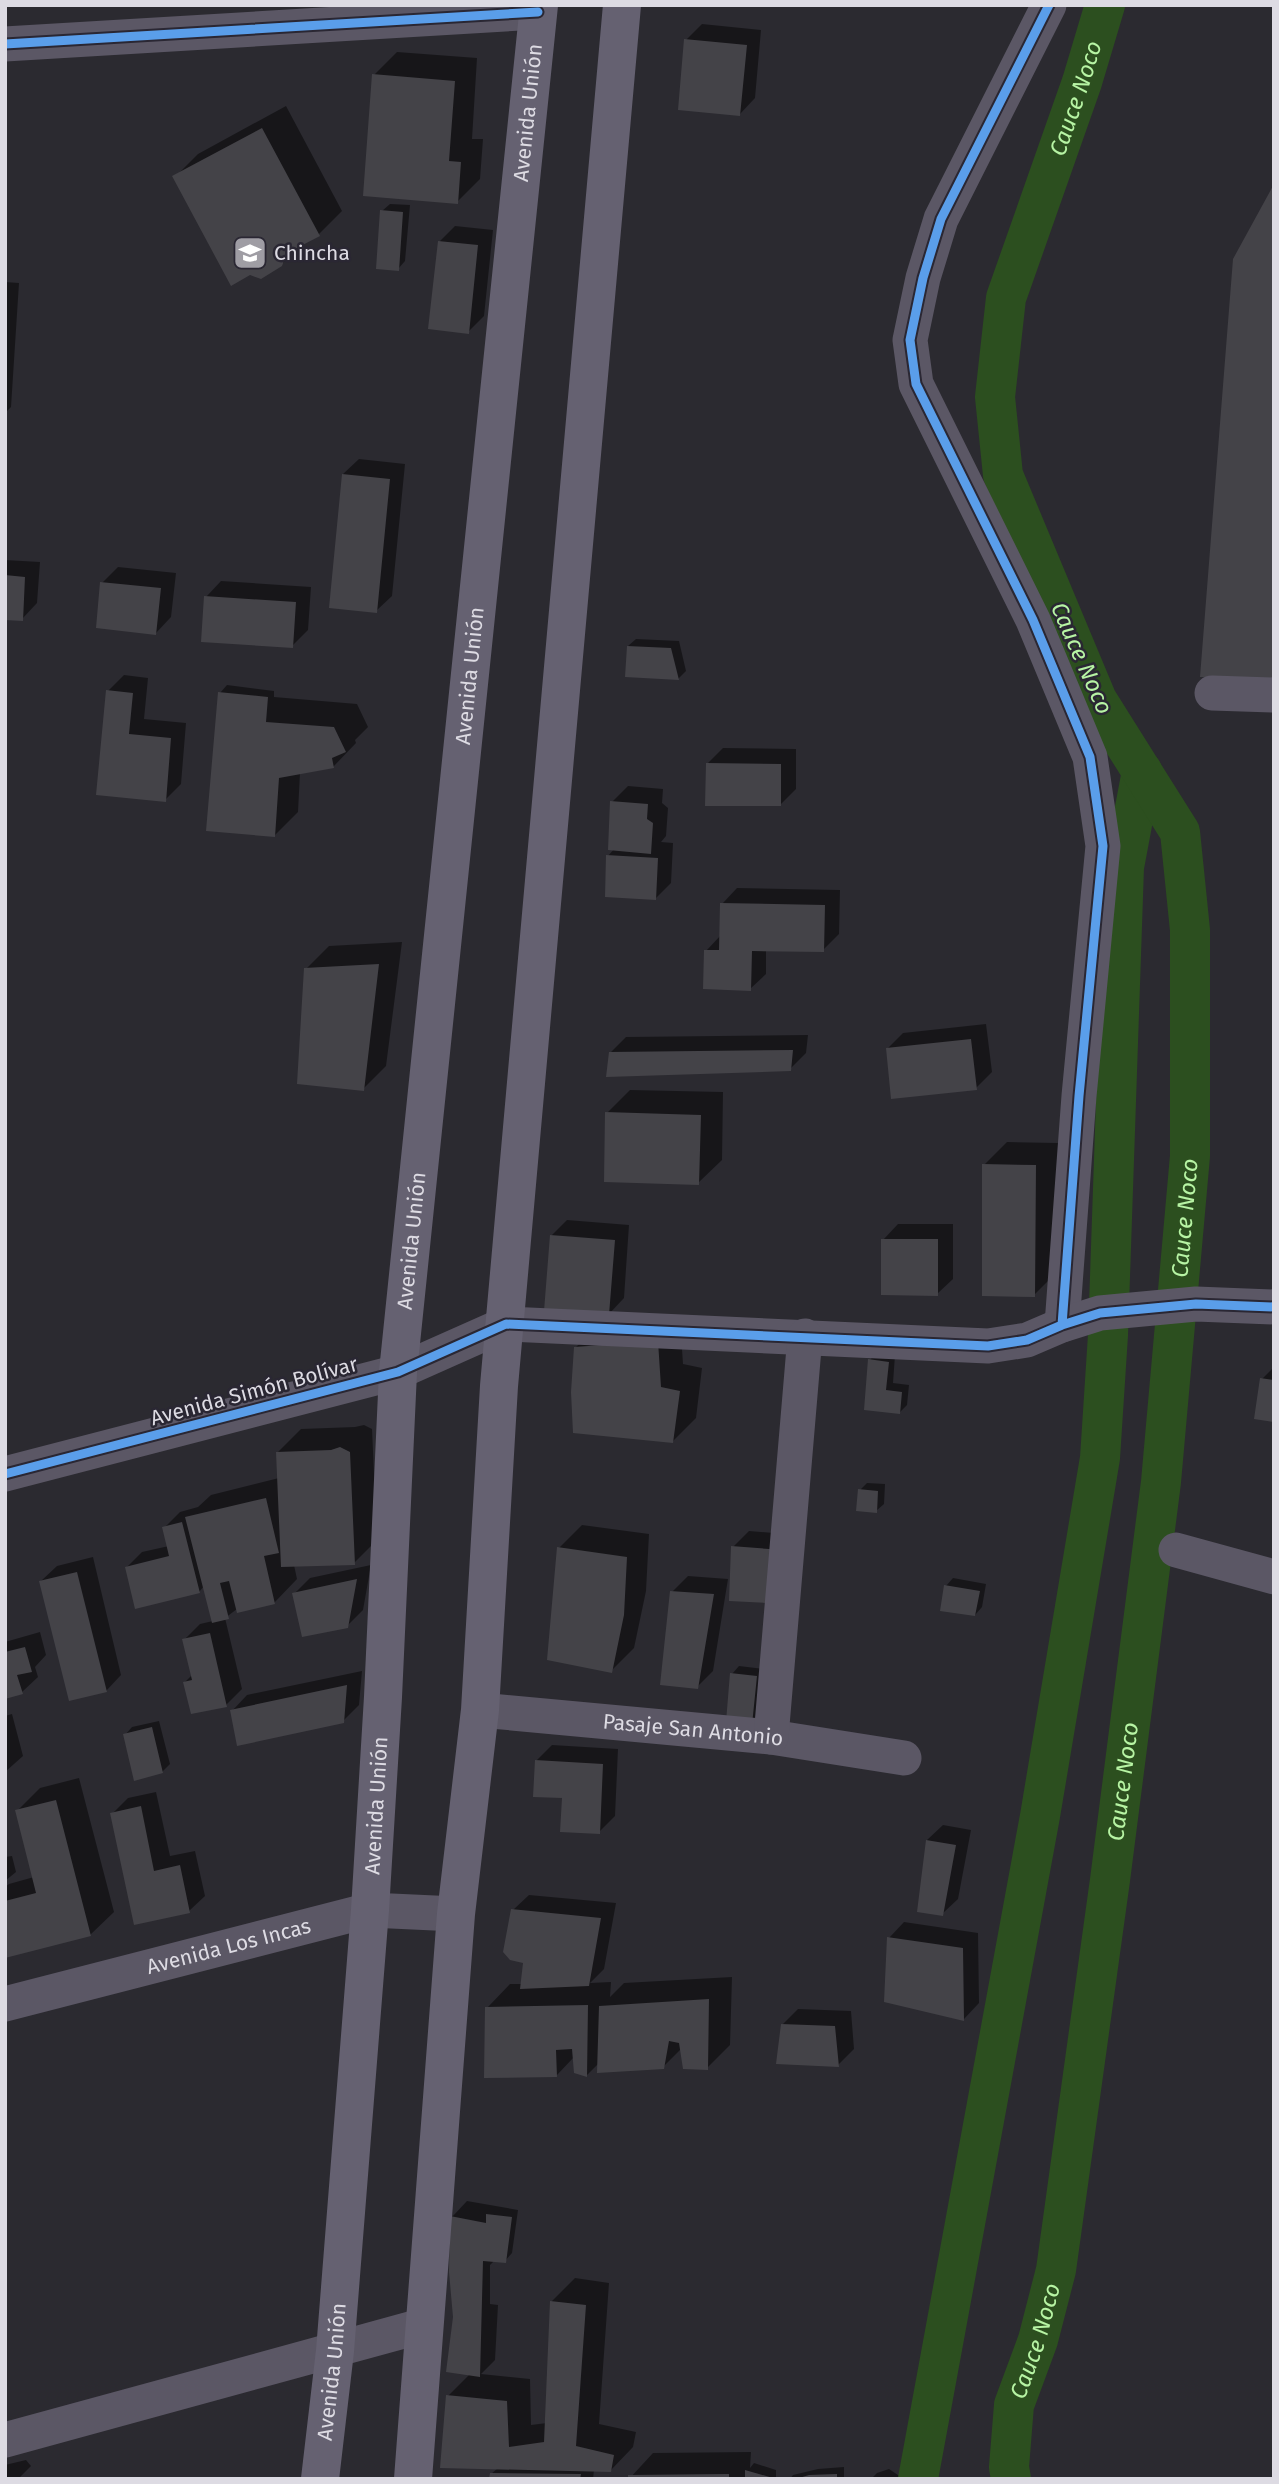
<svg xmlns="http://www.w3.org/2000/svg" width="1279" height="2484" viewBox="0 0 1279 2484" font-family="'Fira Sans',sans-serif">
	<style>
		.shadow { fill: #0007 }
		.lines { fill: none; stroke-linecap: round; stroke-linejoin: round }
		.canal { stroke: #2c4f1f; stroke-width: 40 }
		.building { fill: #444348 }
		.street { stroke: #5b5765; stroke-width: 35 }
		.secondary { stroke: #656171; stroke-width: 38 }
		.cycleway-casing { stroke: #2a2733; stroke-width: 13 }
		.cycleway { stroke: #5a9eea; stroke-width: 9 }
		.labels { text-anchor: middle; stroke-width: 5; stroke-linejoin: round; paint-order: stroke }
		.street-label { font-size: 21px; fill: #dddbe3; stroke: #2a2733 }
		.poi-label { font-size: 21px; fill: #dddbe3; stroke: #2a2733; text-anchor: start }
		.water-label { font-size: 23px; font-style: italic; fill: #b7f4a4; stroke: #2a2733 }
	</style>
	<rect width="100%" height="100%" fill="#2b2a30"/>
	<path class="shadow" d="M 702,24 L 761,30 L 755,98 L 740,114 L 686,40 Z
		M 397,52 L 477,58 L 472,139 L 483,139 L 480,179 L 457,202 L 374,75 Z
		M 286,106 L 342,211 L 319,234 L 303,243 L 281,265 L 175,177 L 198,154 Z
		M 390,204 L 410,205 L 405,261 L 398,269 L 382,211 Z
		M 455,226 L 493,230 L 484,316 L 468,332 L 440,241 Z
		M 5,282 L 19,283 L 11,407 L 5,413 Z
		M 359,459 L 405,464 L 392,596 L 376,611 L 343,474 Z
		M 5,560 L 40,562 L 37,603 L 22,619 L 5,618 Z
		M 118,567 L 176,573 L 171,617 L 156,633 L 102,583 Z
		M 221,581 L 311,587 L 308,630 L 292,646 L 206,597 Z
		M 636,639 L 679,641 L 686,671 L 678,679 L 628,646 Z
		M 124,675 L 148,678 L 144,719 L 186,723 L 181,784 L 165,800 L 98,793 L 108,691 Z
		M 227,685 L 274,691 L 274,697 L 357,704 L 368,727 L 355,740 L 356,743 L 333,767 L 300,773 L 298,812 L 275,835 L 220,693 Z
		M 723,748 L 796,749 L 796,789 L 780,805 L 707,764 Z
		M 628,786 L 663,789 L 662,803 L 668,808 L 666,836 L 661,842 L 673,843 L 671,883 L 655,899 L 608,856 L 614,849 L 612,802 Z
		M 737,888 L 840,890 L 839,934 L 823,950 L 766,949 L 766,974 L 750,989 L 706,951 L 721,935 L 722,904 Z
		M 402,942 L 386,1066 L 363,1089 L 306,969 L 329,946 Z
		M 986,1024 L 992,1072 L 976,1088 L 888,1048 L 903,1033 Z
		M 808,1035 L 806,1053 L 790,1069 L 611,1052 L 626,1037 Z
		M 630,1090 L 723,1092 L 722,1160 L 698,1183 L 607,1113 Z
		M 1007,1142 L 1058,1143 L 1057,1272 L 1034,1295 L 984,1165 Z
		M 567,1220 L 629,1225 L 624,1298 L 609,1314 L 551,1236 Z
		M 898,1224 L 953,1224 L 953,1279 L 937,1294 L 883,1240 Z
		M 680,1319 L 683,1364 L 702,1368 L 696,1418 L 673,1441 L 575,1348 L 599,1325 Z
		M 877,1352 L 895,1355 L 893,1383 L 909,1385 L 907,1405 L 900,1412 L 866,1409 L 870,1360 Z
		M 1274,1367 L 1274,1420 L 1262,1379 Z
		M 364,1425 L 372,1429 L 377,1540 L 354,1563 L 294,1565 L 297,1579 L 274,1603 L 237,1609 L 225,1618 L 242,1689 L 226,1705 L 185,1682 L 192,1675 L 184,1640 L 200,1624 L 213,1621 L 204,1586 L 199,1592 L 126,1568 L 142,1552 L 169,1546 L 164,1528 L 180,1512 L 198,1507 L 211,1495 L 279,1478 L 278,1452 L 301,1429 L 355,1427 Z
		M 867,1483 L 885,1484 L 884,1504 L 876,1511 L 860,1490 Z
		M 582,1525 L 649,1534 L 646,1591 L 634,1648 L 611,1671 L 559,1548 Z
		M 749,1531 L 798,1535 L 767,1602 L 733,1547 Z
		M 93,1557 L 121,1675 L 106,1691 L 41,1581 L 57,1566 Z
		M 371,1565 L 363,1610 L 347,1626 L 294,1594 L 310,1578 Z
		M 688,1576 L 728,1579 L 713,1671 L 697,1687 L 672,1592 Z
		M 953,1578 L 986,1584 L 982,1607 L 975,1615 L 946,1586 Z
		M 40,1632 L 46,1655 L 35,1667 L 38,1677 L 22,1692 L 5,1697 L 5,1642 Z
		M 739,1666 L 764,1669 L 759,1716 L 752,1723 L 732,1674 Z
		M 362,1671 L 359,1705 L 343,1721 L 232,1711 L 247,1695 Z
		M 12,1714 L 23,1756 L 5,1772 L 5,1716 Z
		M 159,1721 L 170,1764 L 162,1772 L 125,1735 L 132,1727 Z
		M 552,1745 L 618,1749 L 615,1816 L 599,1832 L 536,1761 Z
		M 79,1778 L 114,1912 L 90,1935 L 5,1957 L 5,1887 L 9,1884 L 34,1877 L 17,1811 L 40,1788 Z
		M 156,1792 L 170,1856 L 195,1851 L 205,1896 L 189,1911 L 136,1923 L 112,1814 L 128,1798 Z
		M 943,1825 L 971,1830 L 958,1899 L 942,1914 L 927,1840 Z
		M 12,1856 L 16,1872 L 5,1881 L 5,1857 Z
		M 529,1895 L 616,1903 L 604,1969 L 590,1983 L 611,1982 L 610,1997 L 624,1983 L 732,1977 L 730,2045 L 707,2068 L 682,2048 L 663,2067 L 599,2063 L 587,2075 L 574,2057 L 557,2075 L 487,2008 L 510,1984 L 523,1984 L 524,1962 L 513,1910 Z
		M 904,1922 L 978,1933 L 979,2003 L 964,2019 L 889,1938 Z
		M 798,2009 L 851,2011 L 854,2049 L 838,2065 L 782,2025 Z
		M 467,2201 L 518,2210 L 512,2253 L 505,2261 L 495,2260 L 490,2265 L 490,2304 L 498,2305 L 495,2360 L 481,2374 L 530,2379 L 531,2425 L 547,2423 L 552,2301 L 575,2278 L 609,2283 L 599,2424 L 636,2432 L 633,2447 L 610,2471 L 594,2470 L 593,2479 L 491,2479 L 491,2474 L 498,2468 L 448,2396 L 470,2374 L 455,2317 L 452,2217 Z
		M 751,2452 L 750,2468 L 754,2463 L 776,2470 L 776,2479 L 629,2479 L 653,2453 Z
		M 26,2460 L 31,2466 L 18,2479 L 5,2479 L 5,2465 Z
		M 844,2467 L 844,2479 L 790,2479 L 793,2475 L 818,2469 Z
		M 889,2469 L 904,2479 L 871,2479 L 877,2473 Z"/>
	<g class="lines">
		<g class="canal">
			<path d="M 918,2479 L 1040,1816 L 1100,1458 L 1108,1335 L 1124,867 L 1142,771"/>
			<path id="s1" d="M 1011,2479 L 1009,2467 L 1014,2405 L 1038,2340 L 1056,2270 L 1110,1880 L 1161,1482 L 1190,1156 L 1190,930 L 1180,832 L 1097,700 L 1003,475 L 995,397 L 1006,298 L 1082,82 L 1105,5"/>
		</g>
	</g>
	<path class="building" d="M 684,39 L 747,45 L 740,116 L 678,110 Z
		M 372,74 L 455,81 L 449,161 L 461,162 L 458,204 L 363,196 Z
		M 262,128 L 320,236 L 287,253 L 282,266 L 261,279 L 250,275 L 231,286 L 172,176 Z
		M 1274,184 L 1274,679 L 1200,677 L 1233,259 Z
		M 380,210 L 403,212 L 399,271 L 376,269 Z
		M 438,241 L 478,245 L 469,334 L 428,329 Z
		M 342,474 L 390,479 L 377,613 L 329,608 Z
		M 5,575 L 25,577 L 23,621 L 5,620 Z
		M 100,582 L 161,588 L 156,635 L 96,628 Z
		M 204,596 L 296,602 L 293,648 L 201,642 Z
		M 627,646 L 671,648 L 679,680 L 625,677 Z
		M 106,690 L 133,693 L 129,734 L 171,738 L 166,802 L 96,795 Z
		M 218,692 L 268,697 L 266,722 L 334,727 L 346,752 L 332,758 L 334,768 L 279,778 L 275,837 L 206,831 Z
		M 706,763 L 781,764 L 781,806 L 705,806 Z
		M 610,801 L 648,804 L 647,819 L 653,823 L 651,854 L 608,850 Z
		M 606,855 L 658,858 L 656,900 L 605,897 Z
		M 720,903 L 825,905 L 824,952 L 752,951 L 751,991 L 703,989 L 704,950 L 719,950 Z
		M 379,964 L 364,1091 L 297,1084 L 304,968 Z
		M 971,1039 L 977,1090 L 891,1099 L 886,1048 Z
		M 793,1050 L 791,1071 L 606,1077 L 609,1052 Z
		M 605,1112 L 701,1115 L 699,1185 L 604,1182 Z
		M 982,1164 L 1036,1165 L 1035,1297 L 982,1296 Z
		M 550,1235 L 615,1240 L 609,1315 L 544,1311 Z
		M 881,1239 L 938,1239 L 938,1296 L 881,1295 Z
		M 658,1341 L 661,1387 L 680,1391 L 673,1443 L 573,1433 L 571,1392 L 574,1347 Z
		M 868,1359 L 889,1362 L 886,1390 L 902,1392 L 900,1414 L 864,1410 Z
		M 1260,1378 L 1274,1380 L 1274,1422 L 1254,1419 Z
		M 340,1447 L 350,1452 L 355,1565 L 281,1567 L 276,1452 L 331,1450 Z
		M 858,1489 L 878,1491 L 877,1513 L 856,1511 Z
		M 266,1498 L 279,1553 L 264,1556 L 275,1604 L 237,1613 L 229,1581 L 220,1583 L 229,1619 L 212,1623 L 185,1517 Z
		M 182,1522 L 200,1593 L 135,1609 L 125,1567 L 169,1556 L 162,1527 Z
		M 731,1546 L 783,1550 L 767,1603 L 729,1601 Z
		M 557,1547 L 627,1557 L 624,1615 L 612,1673 L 547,1660 Z
		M 77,1572 L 107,1692 L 69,1701 L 39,1581 Z
		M 357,1579 L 348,1628 L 302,1637 L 292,1593 Z
		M 944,1585 L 980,1591 L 975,1616 L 940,1611 Z
		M 670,1591 L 714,1594 L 698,1689 L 660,1685 Z
		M 210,1633 L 227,1707 L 191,1714 L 183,1682 L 192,1680 L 182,1639 Z
		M 25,1647 L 32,1672 L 17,1675 L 23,1694 L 5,1699 L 5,1652 Z
		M 730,1673 L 757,1676 L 752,1725 L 726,1722 Z
		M 347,1685 L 344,1723 L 237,1746 L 230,1710 Z
		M 152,1727 L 163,1773 L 134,1781 L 123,1734 Z
		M 535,1760 L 603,1764 L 600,1834 L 560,1832 L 562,1798 L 533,1797 Z
		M 56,1800 L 91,1936 L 5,1958 L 5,1901 L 36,1893 L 15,1810 Z
		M 141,1806 L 154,1871 L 180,1865 L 190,1913 L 134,1925 L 110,1813 Z
		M 926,1840 L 956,1845 L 943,1916 L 917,1912 Z
		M 511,1909 L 601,1918 L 589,1986 L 520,1989 L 523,1963 L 510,1960 L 503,1952 Z
		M 887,1937 L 963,1948 L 964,2021 L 884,2002 Z
		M 709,1999 L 708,2070 L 683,2069 L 679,2043 L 669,2041 L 664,2069 L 597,2073 L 599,2006 Z
		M 588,2005 L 587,2077 L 574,2073 L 572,2049 L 556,2050 L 557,2077 L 484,2078 L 485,2007 Z
		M 781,2024 L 835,2026 L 839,2067 L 776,2064 Z
		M 486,2214 L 512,2217 L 506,2263 L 483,2261 L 480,2377 L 446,2372 L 453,2317 L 449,2272 L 450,2216 L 486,2223 Z
		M 550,2301 L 586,2305 L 576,2446 L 614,2455 L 611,2472 L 440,2468 L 446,2395 L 507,2401 L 509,2447 L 544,2442 Z
		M 745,2470 L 773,2478 L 772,2479 L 745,2479 Z
		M 490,2473 L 581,2474 L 580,2479 L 489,2479 Z
		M 729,2474 L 729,2479 L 628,2479 L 628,2475 Z
		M 837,2474 L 837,2479 L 799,2478 L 809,2475 Z"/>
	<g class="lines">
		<g class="street">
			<path d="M 1049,5 L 941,219 L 923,278 L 910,340 L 916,384 L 1033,620 L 1090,757 L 1103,846 L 1079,1096 L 1062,1325"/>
			<path d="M 5,44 L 538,12"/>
			<path d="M 1212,693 L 1274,695"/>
			<path d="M 5,1474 L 398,1372 L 506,1324 L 988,1346 L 1027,1340 L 1062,1325 L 1100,1313 L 1196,1304 L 1274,1307"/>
			<path d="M 1176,1550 L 1274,1577"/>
			<path id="s2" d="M 480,1710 L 771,1737 L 904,1758"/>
			<path d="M 771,1737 L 805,1336"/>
			<path id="s3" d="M 5,2004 L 370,1910 L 456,1914"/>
			<path d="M 5,2440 L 425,2325"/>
		</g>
		<g class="secondary">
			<path id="s4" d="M 320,2479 L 335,2351 L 370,1910 L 383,1697 L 398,1372 L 539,5"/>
			<path d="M 413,2479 L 456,1914 L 480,1710 L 499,1386 L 622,5"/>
		</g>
		<defs>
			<path id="cycleway" d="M 1049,5 L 941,219 L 923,278 L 910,340 L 916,384 L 1033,620 L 1090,757 L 1103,846 L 1079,1096 L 1062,1325
				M 5,44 L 538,12
				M 5,1474 L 398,1372 L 506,1324 L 988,1346 L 1027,1340 L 1062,1325 L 1100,1313 L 1196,1304 L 1274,1307"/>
		</defs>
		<use href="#cycleway" class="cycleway-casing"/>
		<use href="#cycleway" class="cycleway"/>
	</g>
	<defs>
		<symbol id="school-square" viewBox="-11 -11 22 22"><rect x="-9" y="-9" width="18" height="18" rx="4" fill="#9f9da4" stroke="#2a2733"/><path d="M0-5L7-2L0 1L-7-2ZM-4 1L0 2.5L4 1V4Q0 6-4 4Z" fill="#fff"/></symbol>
	</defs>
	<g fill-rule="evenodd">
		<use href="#school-square" x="231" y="234" width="38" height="38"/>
	</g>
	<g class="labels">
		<g class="street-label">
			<text dy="7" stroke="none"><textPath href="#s4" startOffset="2376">Avenida Unión</textPath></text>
			<text dy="7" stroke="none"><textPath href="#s4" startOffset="1810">Avenida Unión</textPath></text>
			<text dy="7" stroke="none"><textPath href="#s4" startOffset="1242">Avenida Unión</textPath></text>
			<text transform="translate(254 1391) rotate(-15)" y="7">Avenida Simón Bolívar</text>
			<text dy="7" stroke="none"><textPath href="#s2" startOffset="214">Pasaje San Antonio</textPath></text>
			<text dy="7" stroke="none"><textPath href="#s4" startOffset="676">Avenida Unión</textPath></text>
			<text dy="7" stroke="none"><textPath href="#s3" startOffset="231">Avenida Los Incas</textPath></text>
			<text dy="7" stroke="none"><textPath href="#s4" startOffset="108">Avenida Unión</textPath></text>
		</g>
		<g class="poi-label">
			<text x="274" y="260">Chincha</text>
		</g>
		<g class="water-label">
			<text dy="8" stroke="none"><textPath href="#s1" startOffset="2452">Cauce Noco</textPath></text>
			<text transform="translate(1082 658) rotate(66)" y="8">Cauce Noco</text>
			<text dy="8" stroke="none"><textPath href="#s1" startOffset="1276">Cauce Noco</textPath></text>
			<text dy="8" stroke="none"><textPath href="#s1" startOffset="709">Cauce Noco</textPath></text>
			<text dy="8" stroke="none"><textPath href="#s1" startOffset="142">Cauce Noco</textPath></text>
		</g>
	</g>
	<rect width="1279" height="2484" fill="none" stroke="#dddbe3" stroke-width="14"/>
</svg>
